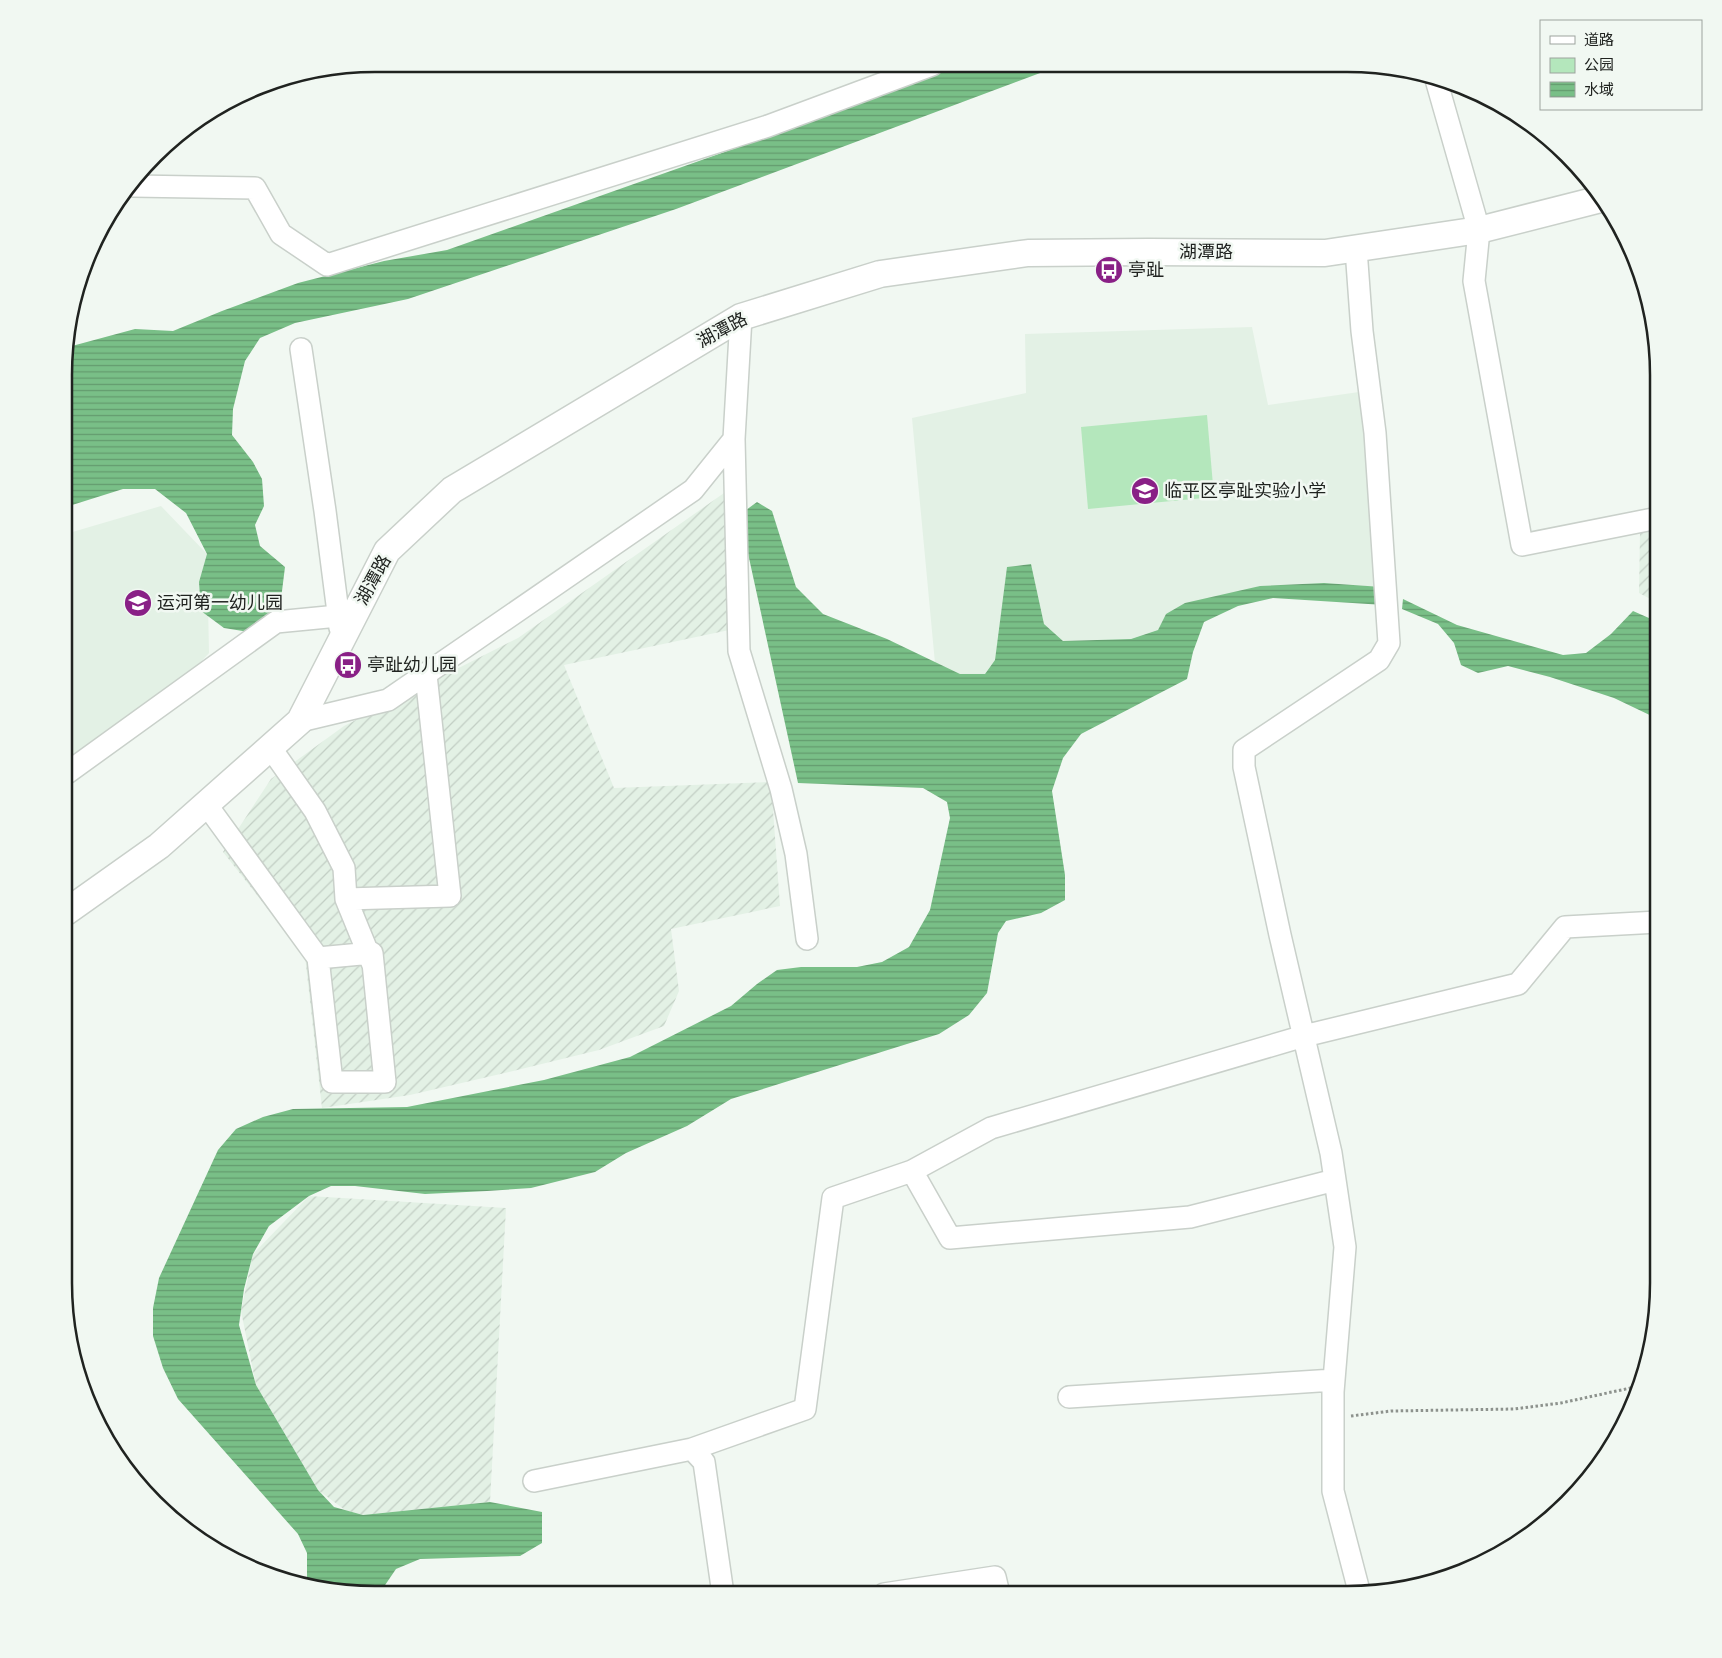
<svg xmlns="http://www.w3.org/2000/svg" width="1722" height="1658" viewBox="0 0 1722 1658" font-family="Cabin,'Noto Sans SC',sans-serif">
	<style>
		.built { fill: #e3f1e5 }
		.industrial { fill: url(#industrial-furrows) }
		.green { fill: #b4e7bc }
		.water { fill: url(#water-rules) }
		.lines { fill: none; stroke-linecap: round; stroke-linejoin: round }
		.minor-casing { stroke: #c9d0ca; stroke-width: 24 }
		.tertiary-casing { stroke: #c9d0ca; stroke-width: 29 }
		.path { stroke: #8d928d; stroke-width: 3; stroke-dasharray: 2.5 2.5; stroke-linecap: butt }
		.minor { stroke: #fff; stroke-width: 21 }
		.tertiary { stroke: #fff; stroke-width: 26 }
		.labels { text-anchor: middle; stroke-width: 5; stroke-linejoin: round; paint-order: stroke }
		.street-label { font-size: 18px; fill: #202320; stroke: #f1f8f2 }
		.poi-label { font-size: 18px; fill: #202320; stroke: #f1f8f2; text-anchor: start }
		.rim { fill: none; stroke: #202320; stroke-width: 2.5 }
	</style>
	<defs>
		<pattern id="industrial-furrows" width="10" height="10" patternUnits="userSpaceOnUse" patternTransform="scale(1.25)"><rect width="10" height="10" fill="#e3f1e5"/><path d="M-1 1l2-2M0 10L10 0M9 11l2-2" fill="none" stroke="#c2cec4"/></pattern>
		<pattern id="water-rules" width="6" height="5" patternUnits="userSpaceOnUse" patternTransform="scale(1.25)"><rect width="6" height="5" fill="#79bf87"/><path d="M0 2.5h6" fill="none" stroke="#639b6e"/></pattern>
	</defs>
	<rect width="100%" height="100%" fill="#f1f8f2"/>
	<path class="built" d="M 1252,327 L 1268,405 L 1359,392 L 1382,587 L 1324,583 L 1260,586 L 1166,614 L 1158,630 L 1131,639 L 1063,641 L 1044,624 L 1031,564 L 1008,567 L 995,660 L 985,674 L 960,674 L 935,663 L 912,418 L 1026,393 L 1025,334 Z
		M 161,506 L 207,554 L 209,653 L 141,726 L 67,763 L 69,533 Z"/>
	<path class="industrial" d="M 734,486 L 734,629 L 564,665 L 614,788 L 771,782 L 780,906 L 671,929 L 679,991 L 664,1026 L 599,1050 L 509,1072 L 410,1095 L 322,1108 L 305,956 L 223,852 L 271,779 L 344,726 L 518,638 Z
		M 1658,522 L 1658,603 L 1639,593 L 1640,533 Z
		M 309,1196 L 506,1208 L 490,1502 L 363,1515 L 345,1510 L 318,1490 L 256,1385 L 241,1311 L 253,1254 Z"/>
	<path class="green" d="M 1207,415 L 1214,497 L 1088,509 L 1081,427 Z"/>
	<path class="water" d="M 950,65 L 1059,66 L 676,209 L 408,299 L 295,323 L 260,338 L 245,361 L 233,409 L 232,435 L 253,462 L 262,479 L 264,506 L 255,525 L 260,546 L 285,567 L 281,599 L 276,622 L 249,632 L 224,628 L 201,611 L 199,582 L 207,554 L 186,513 L 155,489 L 123,489 L 69,506 L 70,342 L 72,346 L 135,329 L 173,331 L 222,311 L 298,283 L 384,261 L 447,250 L 795,127 Z
		M 757,502 L 772,511 L 796,587 L 823,614 L 887,639 L 960,674 L 985,674 L 995,660 L 1007,567 L 1031,564 L 1044,624 L 1063,641 L 1131,639 L 1158,630 L 1166,614 L 1185,603 L 1260,586 L 1324,583 L 1382,587 L 1384,605 L 1273,598 L 1238,606 L 1204,622 L 1193,652 L 1187,679 L 1081,734 L 1063,758 L 1052,791 L 1065,875 L 1065,900 L 1041,913 L 1006,921 L 998,933 L 987,993 L 969,1015 L 939,1034 L 731,1099 L 687,1126 L 626,1153 L 595,1172 L 531,1188 L 487,1191 L 425,1194 L 355,1186 L 331,1186 L 309,1196 L 269,1226 L 253,1254 L 244,1289 L 239,1325 L 256,1385 L 318,1490 L 334,1507 L 363,1515 L 490,1502 L 542,1512 L 542,1543 L 520,1556 L 420,1559 L 396,1569 L 379,1594 L 355,1594 L 307,1581 L 307,1553 L 298,1534 L 178,1399 L 163,1368 L 153,1336 L 153,1308 L 159,1278 L 218,1150 L 236,1129 L 263,1117 L 293,1109 L 407,1107 L 544,1080 L 630,1057 L 731,1006 L 757,984 L 777,970 L 801,967 L 857,967 L 882,962 L 909,947 L 930,910 L 950,818 L 947,802 L 923,788 L 798,783 L 744,535 L 742,513 Z
		M 1403,599 L 1457,625 L 1563,655 L 1586,653 L 1611,634 L 1633,611 L 1658,622 L 1658,719 L 1614,698 L 1550,677 L 1508,666 L 1478,673 L 1461,665 L 1454,643 L 1438,624 L 1402,609 Z"/>
	<g class="lines">
		<defs>
			<path id="minor" d="M 1437,83 L 1479,230 L 1474,281 L 1522,545 L 1658,518
				M 133,186 L 255,188 L 281,234 L 327,265 L 768,126 L 932,65
				M 1356,249 L 1362,331 L 1375,433 L 1389,643 L 1379,660 L 1244,750 L 1244,767 L 1280,935 L 1331,1153 L 1345,1247 L 1333,1392 L 1333,1491 L 1358,1587 L 1358,1594
				M 301,349 L 325,511 L 340,628
				M 734,439 L 739,651 L 781,789 L 796,854 L 807,939
				M 300,721 L 388,700 L 693,490 L 734,439 L 741,317
				M 270,747 L 315,811 L 344,868 L 346,899
				M 67,773 L 276,622 L 338,616
				M 206,804 L 318,958 L 332,1082 L 385,1082 L 372,953 L 318,958
				M 373,965 L 346,899 L 450,896 L 426,675
				M 912,1171 L 991,1128 L 1304,1036 L 1518,984 L 1565,927 L 1658,922
				M 1069,1397 L 1334,1380
				M 692,1449 L 805,1409 L 833,1198 L 912,1171 L 950,1238 L 1190,1217 L 1335,1180
				M 534,1481 L 692,1449 L 704,1462 L 723,1594
				M 884,1594 L 995,1577 L 999,1594"/>
			<path id="tertiary" d="M 66,912 L 159,846 L 300,721 L 387,551 L 452,490 L 741,317 L 880,274 L 1028,253 L 1149,252 L 1325,253 L 1479,230 L 1601,199"/>
		</defs>
		<use href="#minor" class="minor-casing"/>
		<use href="#tertiary" class="tertiary-casing"/>
		<path class="path" d="M 1351,1416 L 1391,1411 L 1514,1409 L 1561,1403 L 1635,1387"/>
		<use href="#minor" class="minor"/>
		<use href="#tertiary" class="tertiary"/>
	</g>
	<defs>
		<symbol id="bus-disc" viewBox="-11 -11 22 22"><circle r="9.5" fill="#892086" stroke="#f1f8f2"/><path d="M-5-6H5V4H4V6H2V4H-2V6H-4V4H-5ZM-3.5-4V0h7V-4ZM-3.5 1.2v1.5H-2V1.2ZM2 1.2v1.5H3.5V1.2Z" fill="#fff"/></symbol>
		<symbol id="school-disc" viewBox="-11 -11 22 22"><circle r="9.5" fill="#892086" stroke="#f1f8f2"/><path d="M0-5L7-2L0 1L-7-2ZM-4 1L0 2.5L4 1V4Q0 6-4 4Z" fill="#fff"/></symbol>
	</defs>
	<g fill-rule="evenodd">
		<use href="#bus-disc" x="1093" y="254" width="32" height="32"/>
		<use href="#school-disc" x="1129" y="475" width="32" height="32"/>
		<use href="#school-disc" x="122" y="587" width="32" height="32"/>
		<use href="#bus-disc" x="332" y="649" width="32" height="32"/>
	</g>
	<g class="labels">
		<g class="street-label">
			<text x="1206" y="258">湖潭路</text>
			<text transform="translate(722 330) rotate(-28)" y="6">湖潭路</text>
			<text transform="translate(373 580) rotate(-61)" y="6">湖潭路</text>
		</g>
		<g class="poi-label">
			<text x="1128" y="276">亭趾</text>
			<text x="1164" y="497">临平区亭趾实验小学</text>
			<text x="157" y="609">运河第一幼儿园</text>
			<text x="367" y="671">亭趾幼儿园</text>
		</g>
	</g>
	<path d="M0 0H1722V1658H0ZM375 72H1347A303 303 0 0 1 1650 375V1283A303 303 0 0 1 1347 1586H375A303 303 0 0 1 72 1283V375A303 303 0 0 1 375 72Z" fill="#f1f8f2" fill-rule="evenodd"/>
	<path class="rim" d="M375 72H1347A303 303 0 0 1 1650 375V1283A303 303 0 0 1 1347 1586H375A303 303 0 0 1 72 1283V375A303 303 0 0 1 375 72Z"/>
	<rect x="1540" y="20" width="162" height="90" fill="#f1f8f2" stroke="#9da39e"/>
	<rect x="1550" y="36" width="25" height="8" fill="#ffffff" stroke="#9da39e"/>
	<text x="1584" y="45" font-size="15" fill="#202320">道路</text>
	<rect x="1550" y="58" width="25" height="15" fill="#b4e7bc" stroke="#9da39e"/>
	<text x="1584" y="70" font-size="15" fill="#202320">公园</text>
	<rect x="1550" y="82" width="25" height="15" fill="url(#water-rules)" stroke="#9da39e"/>
	<text x="1584" y="95" font-size="15" fill="#202320">水域</text>
</svg>
